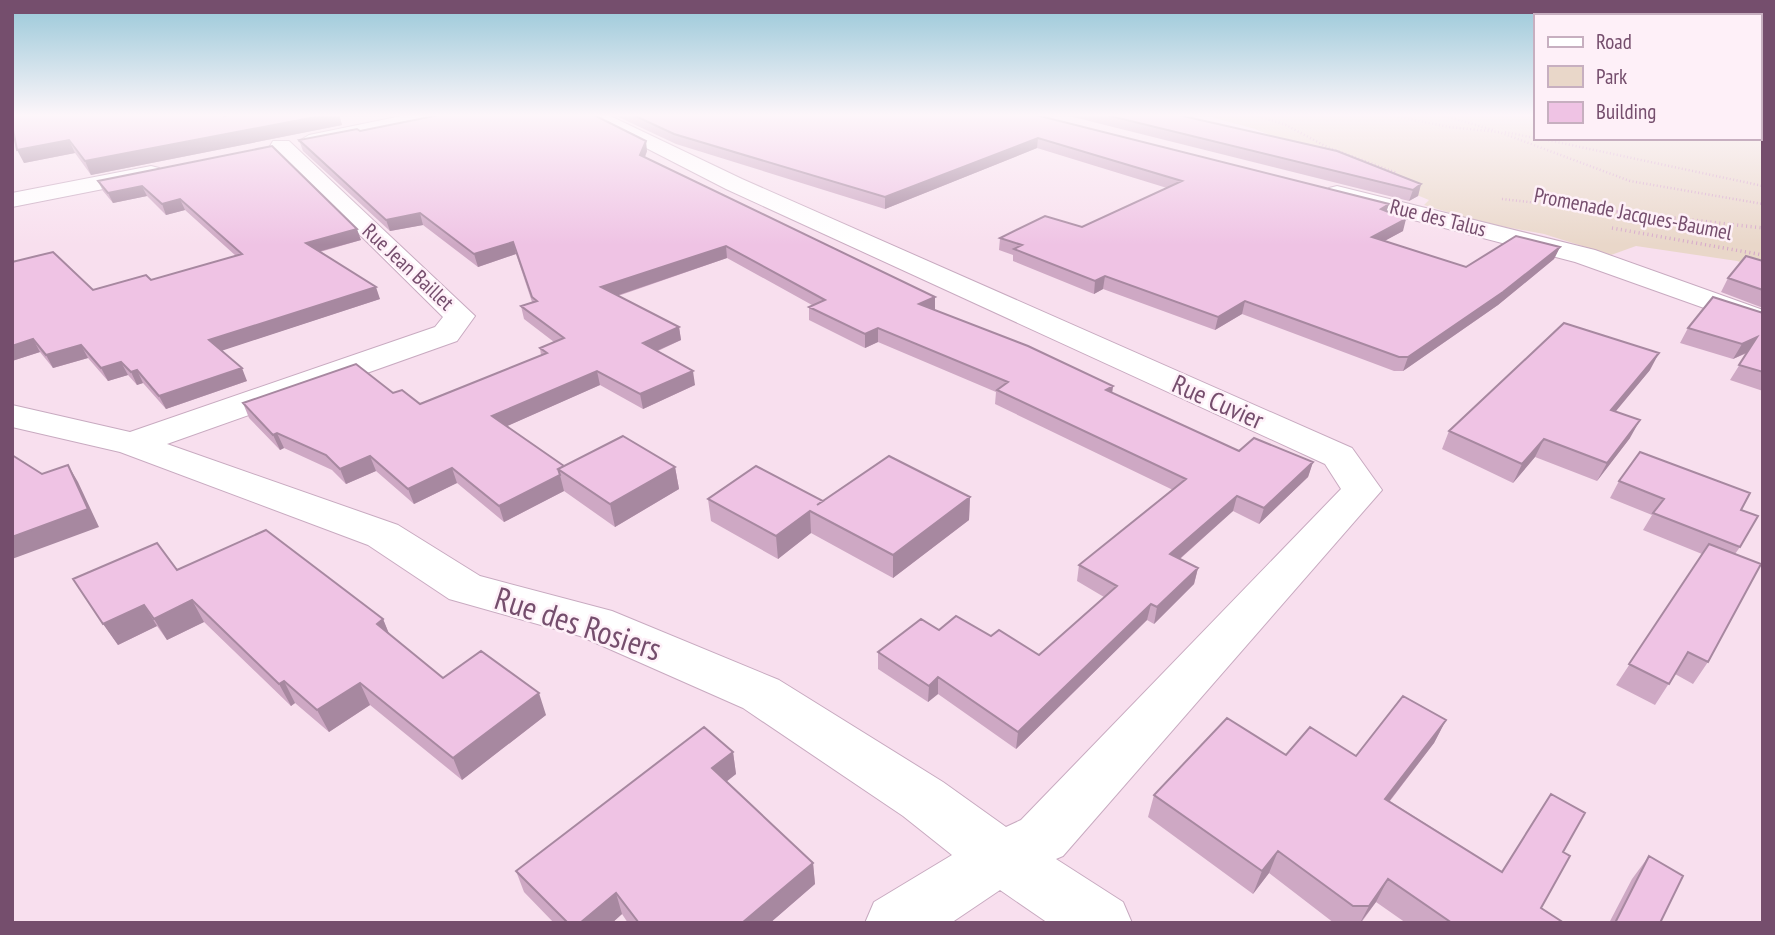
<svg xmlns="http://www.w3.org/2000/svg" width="1775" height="935" viewBox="0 0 1775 935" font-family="'PT Sans Narrow',sans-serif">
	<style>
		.residential { fill: #f8dfee }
		.green { fill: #e9d7c9 }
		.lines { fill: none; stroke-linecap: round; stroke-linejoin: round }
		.street-casing { stroke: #c8aac0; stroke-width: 2 }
		.path-far1 { stroke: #d5a6ca; stroke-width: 2.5; stroke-dasharray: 1 2.5; stroke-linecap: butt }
		.path { stroke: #d5a6ca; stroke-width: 3.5; stroke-dasharray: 1 3.5; stroke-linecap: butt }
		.street { fill: #fff; fill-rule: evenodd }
		.wall { fill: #cea8c4 }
		.shaded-wall { fill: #a788a0 }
		.building { fill: #efc3e4; stroke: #a788a0; stroke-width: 2 }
		.labels { text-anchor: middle; stroke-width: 5; stroke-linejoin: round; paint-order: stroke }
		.far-street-label { font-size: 21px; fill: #754e6d; stroke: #fef0f8 }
		.street-label { font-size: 26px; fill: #754e6d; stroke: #fef0f8 }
		.near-street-label { font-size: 32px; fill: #754e6d; stroke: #fef0f8 }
	</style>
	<rect width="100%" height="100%" fill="#fbeaf3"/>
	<path class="residential" d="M 12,114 L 1535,114 L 1535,138 L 1759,138 L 1763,119 L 1763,923 L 12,923 Z"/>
	<path class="green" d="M 1200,114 L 1535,114 L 1535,138 L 1759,138 L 1759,114 L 1763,114 L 1763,269 L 1737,261 L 1636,246 L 1611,255 L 1544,234 L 1484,223 L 1424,205 L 1429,200 L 1255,129 Z"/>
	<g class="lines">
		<defs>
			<path id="street" d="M 411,114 L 450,114 L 440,120 L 309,147 L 299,141 L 309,135 Z
				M 580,114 L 606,114 L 742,179 L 1352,448 L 1382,490 L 1063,856 L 1056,859 L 1123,902 L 1132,923 L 1048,923 L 1000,890 L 951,923 L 865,923 L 874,902 L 952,855 L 903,816 L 743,708 L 580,636 L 449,599 L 368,545 L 120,452 L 12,427 L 12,405 L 130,432 L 435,327 L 443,317 L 270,146 L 273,141 L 289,141 L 475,316 L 457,341 L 167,444 L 398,525 L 480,576 L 612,611 L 779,680 L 943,782 L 1006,827 L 1021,820 L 1341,489 L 1325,464 L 726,189 Z
				M 151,166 L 159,168 L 162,173 L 159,178 L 12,207 L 12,193 Z
				M 1337,186 L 1595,250 L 1763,310 L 1763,329 L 1575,262 L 1329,198 L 1325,193 L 1329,188 Z"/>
		</defs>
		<use href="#street" class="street-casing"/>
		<path class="path-far1" d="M 1252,114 L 1286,125 L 1327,147 L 1397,173
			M 1384,114 L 1449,127 L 1499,132 L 1630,181 L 1763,204
			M 1438,114 L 1493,130
			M 1505,132 L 1535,138
			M 1538,138 L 1763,186
			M 1502,199 L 1618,212"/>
		<path class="path" d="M 1603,210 L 1763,228
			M 1612,228 L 1763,255"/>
		<use href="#street" class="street"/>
	</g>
	<path class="wall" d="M 12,114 L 228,114 L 228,115 L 235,114 L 339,114 L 342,125 L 91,175 L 75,153 L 24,163 Z
		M 612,114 L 1032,114 L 1387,211 L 1403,231 L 1384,241 L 1466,267 L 1560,247 L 1554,259 L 1498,305 L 1403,371 L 1394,371 L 1242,314 L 1215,330 L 1103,289 L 1094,294 L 1013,261 L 1013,255 L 999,250 L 1000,238 L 1082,227 L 1167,188 L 1037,148 L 885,209 L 676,144 Z
		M 1061,114 L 1174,114 L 1421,184 L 1418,196 L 1409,201 Z
		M 360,131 L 647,151 L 645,158 L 935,310 L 1113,386 L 1112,393 L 1239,451 L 1313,462 L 1308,477 L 1259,524 L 1233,511 L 1180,559 L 1198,568 L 1194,584 L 1154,624 L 1147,620 L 1016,749 L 938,694 L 928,702 L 878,669 L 878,652 L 939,630 L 991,636 L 1039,655 L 1104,597 L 1077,581 L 1079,565 L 1173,490 L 995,404 L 996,392 L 878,342 L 865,348 L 809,320 L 809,307 L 812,305 L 727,258 L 618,296 L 679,327 L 681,340 L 658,351 L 695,385 L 643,409 L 600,385 L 507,426 L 564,466 L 675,467 L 679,489 L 615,527 L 564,491 L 504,522 L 457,483 L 414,504 L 376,471 L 346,484 L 332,470 L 284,448 L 280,450 L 249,418 L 243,403 L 393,393 L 420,404 L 541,355 L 540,348 L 554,342 L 524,319 L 521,306 L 532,302 L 516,254 L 478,267 L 423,225 L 390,231 L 303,151 L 299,140 Z
		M 272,146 L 361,240 L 320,252 L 380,299 L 222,350 L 247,381 L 166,409 L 143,383 L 137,385 L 128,375 L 108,381 L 88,358 L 53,368 L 40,352 L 12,361 L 93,290 L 151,280 L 236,256 L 185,210 L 166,215 L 147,196 L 113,203 L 103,191 L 98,181 Z
		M 1763,261 L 1763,308 L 1721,292 L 1728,278 Z
		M 1763,313 L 1763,391 L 1730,380 L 1747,353 L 1733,359 L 1680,343 L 1688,328 Z
		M 1650,370 L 1615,411 L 1630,438 L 1597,481 L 1535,457 L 1513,483 L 1442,449 L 1449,431 Z
		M 1619,481 L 1741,510 L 1740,547 L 1735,554 L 1708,662 L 1693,684 L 1675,674 L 1655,705 L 1616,685 L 1702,554 L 1643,530 L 1652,515 L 1610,498 Z
		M 970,497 L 969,520 L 893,578 L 811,533 L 778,559 L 711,521 L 708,499 L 824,501 Z
		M 177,570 L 383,619 L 389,634 L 443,678 L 546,715 L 462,780 L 370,705 L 329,732 L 295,703 L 291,706 L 204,622 L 167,640 L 157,626 L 118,645 L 73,579 Z
		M 1446,720 L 1434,743 L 1390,801 L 1502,872 L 1563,852 L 1541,908 L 1564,923 L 1406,923 L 1376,902 L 1361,923 L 1334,923 L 1269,873 L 1253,894 L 1148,817 L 1154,795 L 1286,755 L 1356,756 Z
		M 733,752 L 736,774 L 726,781 L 813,863 L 815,884 L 770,923 L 628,923 L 622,914 L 612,923 L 554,923 L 524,892 L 516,871 Z
		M 1649,856 L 1660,923 L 1609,923 L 1632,879 Z"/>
	<path class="shaded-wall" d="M 331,114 L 339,114 L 342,125 L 91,175 L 85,161 Z
		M 1038,138 L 1037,148 L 885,209 L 885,197 Z
		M 69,140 L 75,153 L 24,163 L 17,150 Z
		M 646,141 L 647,151 L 641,166 L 640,155 Z
		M 1421,184 L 1418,196 L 1409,201 L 1413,190 Z
		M 142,186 L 147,196 L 113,203 L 108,193 Z
		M 180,199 L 185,210 L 166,215 L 162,204 Z
		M 1389,204 L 1385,216 L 1381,209 Z
		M 420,213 L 423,225 L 390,231 L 386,220 Z
		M 1406,219 L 1403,231 L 1368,250 L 1372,237 Z
		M 357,229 L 361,240 L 310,254 L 306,243 Z
		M 513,242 L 516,254 L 478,267 L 474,254 Z
		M 726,246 L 727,258 L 604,300 L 601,287 Z
		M 1560,247 L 1554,259 L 1498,305 L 1403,371 L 1408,357 Z
		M 1105,276 L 1103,289 L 1094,294 L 1095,281 Z
		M 376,287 L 380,299 L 215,353 L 209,340 Z
		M 935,297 L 935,310 L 919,304 Z
		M 1245,301 L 1242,314 L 1215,330 L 1218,317 Z
		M 679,327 L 681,340 L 645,356 L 643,343 Z
		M 878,328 L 878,342 L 865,348 L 865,334 Z
		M 1757,337 L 1748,352 L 1733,359 L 1742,344 Z
		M 33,339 L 40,352 L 12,361 L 12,346 Z
		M 81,345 L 88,358 L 53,368 L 46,355 Z
		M 1659,353 L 1650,370 L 1602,428 L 1611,410 Z
		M 121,362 L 128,375 L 108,381 L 101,368 Z
		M 242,368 L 247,381 L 166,409 L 159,396 Z
		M 137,370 L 143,383 L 137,385 L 131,372 Z
		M 597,371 L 600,385 L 496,431 L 492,416 Z
		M 693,371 L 695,385 L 643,409 L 640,394 Z
		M 1113,386 L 1111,400 L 1106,390 Z
		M 1640,420 L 1630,438 L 1597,481 L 1607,463 Z
		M 277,433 L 284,448 L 280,450 L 273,435 Z
		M 1544,439 L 1535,457 L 1513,483 L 1522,464 Z
		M 370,456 L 376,471 L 346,484 L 340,469 Z
		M 1313,462 L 1308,477 L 1259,524 L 1264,508 Z
		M 68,465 L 78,482 L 99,527 L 12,559 L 12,537 Z
		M 675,467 L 679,489 L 615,527 L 610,504 Z
		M 452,468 L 457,483 L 414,504 L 408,489 Z
		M 560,475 L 564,491 L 504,522 L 499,506 Z
		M 1237,496 L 1233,511 L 1167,570 L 1170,554 Z
		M 970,497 L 969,520 L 893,578 L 893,555 Z
		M 810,511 L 811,533 L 778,559 L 776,536 Z
		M 1198,568 L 1194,584 L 1154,624 L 1157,607 Z
		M 192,600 L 204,622 L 167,640 L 154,619 Z
		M 1151,604 L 1147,620 L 1016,749 L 1018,732 Z
		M 144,605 L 157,626 L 118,645 L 103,624 Z
		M 383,619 L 392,641 L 377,624 Z
		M 938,677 L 938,694 L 928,702 L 929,686 Z
		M 284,681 L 295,703 L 291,706 L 279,684 Z
		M 360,683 L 370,705 L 329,732 L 317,710 Z
		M 539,693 L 546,715 L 462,780 L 453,758 Z
		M 1446,720 L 1434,743 L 1374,821 L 1385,799 Z
		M 733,752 L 736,774 L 716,790 L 712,768 Z
		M 1278,851 L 1269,873 L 1253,894 L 1262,871 Z
		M 813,863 L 815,884 L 770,923 L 742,923 Z
		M 1388,879 L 1376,902 L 1360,923 L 1369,906 Z
		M 616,893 L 622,914 L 612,923 L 580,923 Z"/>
	<path class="building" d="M 12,114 L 224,114 L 224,116 L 235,114 L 331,114 L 85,161 L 69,140 L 17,150 L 12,124 Z
		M 444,114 L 592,114 L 646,141 L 640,155 L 935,297 L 919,304 L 1028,346 L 1113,386 L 1106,390 L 1239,451 L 1254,438 L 1313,462 L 1264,508 L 1237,496 L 1170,554 L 1198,568 L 1157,607 L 1151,604 L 1018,732 L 938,677 L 929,686 L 878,652 L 921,619 L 939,630 L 956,616 L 991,636 L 999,630 L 1039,655 L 1117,586 L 1079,565 L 1186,479 L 997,390 L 1008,382 L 878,328 L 865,334 L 809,307 L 825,300 L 726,246 L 601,287 L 679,327 L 643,343 L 693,371 L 640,394 L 597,371 L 492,416 L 564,466 L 558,469 L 560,475 L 499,506 L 452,468 L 408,489 L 370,456 L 340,469 L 326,455 L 277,433 L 273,435 L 243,403 L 356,364 L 393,393 L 402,390 L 420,404 L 547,353 L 540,348 L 564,338 L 521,306 L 537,301 L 532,297 L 513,242 L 474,254 L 420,213 L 386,220 L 299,140 L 357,129 L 360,131 Z
		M 631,114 L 1032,114 L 1389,204 L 1381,209 L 1406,219 L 1372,237 L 1466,267 L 1516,236 L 1560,247 L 1503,292 L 1408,357 L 1399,357 L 1245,301 L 1218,317 L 1105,276 L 1095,281 L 1014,249 L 1022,245 L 1000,238 L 1045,216 L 1082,227 L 1182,181 L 1038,138 L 885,197 L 674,134 Z
		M 1102,114 L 1174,114 L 1337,151 L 1421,184 L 1413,190 Z
		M 272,146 L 357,229 L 306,243 L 376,287 L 209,340 L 242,368 L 159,396 L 137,370 L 131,372 L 121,362 L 101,368 L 81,345 L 46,355 L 33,339 L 12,346 L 12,262 L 53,252 L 93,290 L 146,275 L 151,280 L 242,254 L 180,199 L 162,204 L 142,186 L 108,193 L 98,181 Z
		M 1746,256 L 1763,261 L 1763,290 L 1728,278 Z
		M 1713,297 L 1763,313 L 1763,372 L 1739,365 L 1757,337 L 1742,344 L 1688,328 Z
		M 1564,323 L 1659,353 L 1611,410 L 1640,420 L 1607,463 L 1544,439 L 1522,464 L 1449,431 Z
		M 623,436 L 675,467 L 610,504 L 558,469 Z
		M 1640,452 L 1750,493 L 1741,510 L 1758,516 L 1740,547 L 1653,513 L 1664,499 L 1619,481 Z
		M 12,455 L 42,474 L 68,465 L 88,509 L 12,537 Z
		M 889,456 L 970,497 L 893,555 L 810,511 L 776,536 L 708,499 L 756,466 L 823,501 L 817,505 Z
		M 266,530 L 383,619 L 377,624 L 443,678 L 481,651 L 539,693 L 453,758 L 360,683 L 317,710 L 284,681 L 279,684 L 192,600 L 154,619 L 144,605 L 103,624 L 73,579 L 157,543 L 177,570 Z
		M 1709,544 L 1761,564 L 1708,662 L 1688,652 L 1669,684 L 1629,664 Z
		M 1403,696 L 1446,720 L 1385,799 L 1502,872 L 1551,794 L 1585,813 L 1563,852 L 1570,856 L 1541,908 L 1564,923 L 1452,923 L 1388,879 L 1369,906 L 1353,906 L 1278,851 L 1262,871 L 1154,795 L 1227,718 L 1286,755 L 1310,727 L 1356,756 Z
		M 704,727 L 733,752 L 712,768 L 813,863 L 742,923 L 639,923 L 616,893 L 580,923 L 568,923 L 516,871 Z
		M 1649,856 L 1683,876 L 1660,923 L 1615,923 Z"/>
	<linearGradient id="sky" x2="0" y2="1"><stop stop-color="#97c7d8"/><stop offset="0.47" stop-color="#fdf6fa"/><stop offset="1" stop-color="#fdf6fa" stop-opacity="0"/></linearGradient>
	<rect width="1775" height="245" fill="url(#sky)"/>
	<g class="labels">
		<g class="far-street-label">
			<text transform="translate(1633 214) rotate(11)" y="7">Promenade Jacques-Baumel</text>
			<text transform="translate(1438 218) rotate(14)" y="7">Rue des Talus</text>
			<text transform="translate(408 267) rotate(43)" y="7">Rue Jean Baillet</text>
		</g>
		<g class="street-label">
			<text transform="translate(1218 402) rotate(24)" y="9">Rue Cuvier</text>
		</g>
		<g class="near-street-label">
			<text transform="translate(578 624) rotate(18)" y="11">Rue des Rosiers</text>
		</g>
	</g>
	<rect width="1775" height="935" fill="none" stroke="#754e6d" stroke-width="28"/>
	<rect x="1534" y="14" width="228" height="126" fill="#fef0f8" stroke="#c7afc0" stroke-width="2"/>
	<rect x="1548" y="37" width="35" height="10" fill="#ffffff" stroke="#c7afc0" stroke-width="2"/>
	<text x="1596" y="49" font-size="21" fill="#754e6d">Road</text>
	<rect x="1548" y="66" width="35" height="21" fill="#e9d7c9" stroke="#c7afc0" stroke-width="2"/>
	<text x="1596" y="84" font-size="21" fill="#754e6d">Park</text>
	<rect x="1548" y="102" width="35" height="21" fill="#efc3e4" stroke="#c7afc0" stroke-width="2"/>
	<text x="1596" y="119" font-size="21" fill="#754e6d">Building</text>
</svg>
